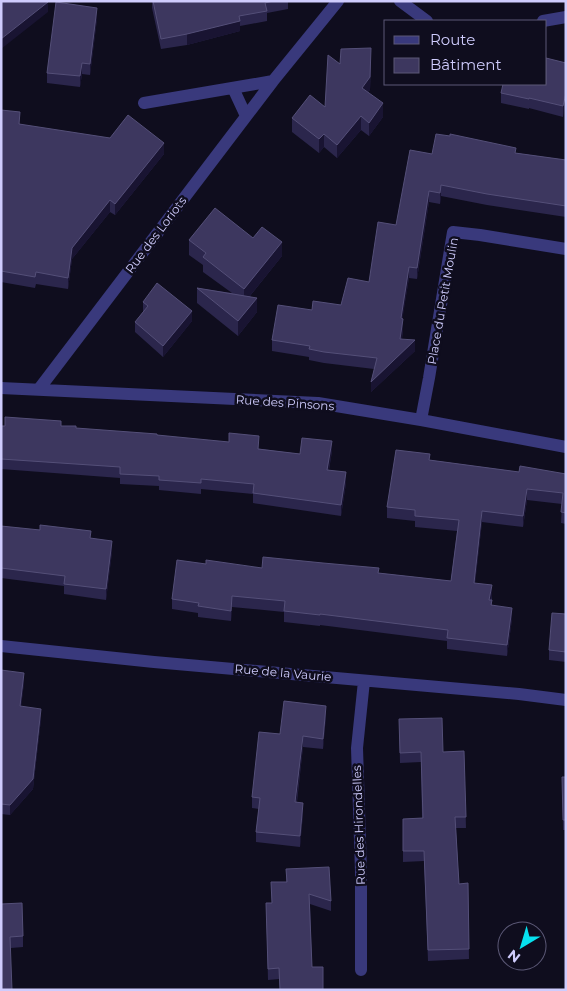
<svg xmlns="http://www.w3.org/2000/svg" width="567" height="991" viewBox="0 0 567 991" font-family="Montserrat,sans-serif">
	<style>
		.lines { fill: none; stroke-linecap: round; stroke-linejoin: round }
		.minor { stroke: #39397c; stroke-width: 12 }
		.wall { fill: #2b264c }
		.shaded-wall { fill: #191432 }
		.building { fill: #3d375f; stroke: #544f78 }
		.labels { text-anchor: middle; stroke-width: 5; stroke-linejoin: round; paint-order: stroke }
		.street-label { font-size: 12px; fill: #cfccfd; stroke: #0f0d1e }
	</style>
	<rect width="100%" height="100%" fill="#0f0d1e"/>
	<g class="lines">
		<path class="minor" d="M 400,1 L 427,21
			M 543,21 L 566,17
			M 233,88 L 246,116
			M 144,103 L 273,81
			M 1,388 L 318,403 L 421,420 L 566,447
			M 39,389 L 273,81 L 338,1
			M 421,420 L 429,378 L 453,232 L 480,235 L 566,249
			M 1,646 L 154,662 L 519,694 L 566,700
			M 361,970 L 361,871 L 357,748 L 364,681"/>
	</g>
	<path class="wall" d="M 152,1 L 288,1 L 288,9 L 267,13 L 267,21 L 240,26 L 240,31 L 187,45 L 161,49 L 152,8 Z
		M 97,19 L 90,75 L 82,74 L 80,87 L 47,83 L 47,73 Z
		M 371,62 L 370,90 L 368,92 L 383,117 L 369,136 L 361,130 L 337,158 L 324,147 L 319,153 L 292,132 L 292,118 L 325,107 L 340,64 Z
		M 566,63 L 563,117 L 529,108 L 529,109 L 501,103 L 501,93 Z
		M 1,110 L 20,124 L 164,154 L 115,215 L 110,212 L 72,259 L 68,289 L 36,284 L 35,288 L 1,282 Z
		M 516,153 L 566,160 L 566,217 L 487,205 L 441,196 L 440,204 L 429,202 L 417,279 L 409,278 L 402,319 L 403,330 L 402,339 L 415,351 L 371,392 L 374,369 L 324,363 L 309,360 L 309,357 L 272,351 L 272,340 L 312,310 L 341,305 L 369,282 L 396,225 L 432,154 Z
		M 253,238 L 282,256 L 250,296 L 257,312 L 238,336 L 197,303 L 197,288 L 232,293 L 203,272 L 203,265 L 189,255 L 189,240 Z
		M 143,302 L 192,321 L 163,357 L 135,332 L 135,322 L 143,312 Z
		M 1,426 L 61,426 L 76,428 L 157,435 L 300,454 L 332,451 L 329,470 L 346,483 L 341,516 L 253,503 L 253,494 L 201,489 L 201,494 L 159,490 L 159,486 L 120,484 L 120,478 L 1,469 Z
		M 430,460 L 519,472 L 566,474 L 566,524 L 561,523 L 562,504 L 527,500 L 523,527 L 482,522 L 475,583 L 492,596 L 492,605 L 512,619 L 507,656 L 447,649 L 447,641 L 320,625 L 320,626 L 284,622 L 284,612 L 232,607 L 231,621 L 198,617 L 198,613 L 172,609 L 172,599 L 206,564 L 262,568 L 379,573 L 451,581 L 457,531 L 415,527 L 415,521 L 387,518 L 387,507 Z
		M 1,526 L 91,538 L 112,552 L 106,600 L 64,594 L 64,586 L 1,578 Z
		M 566,614 L 566,662 L 549,660 L 549,650 Z
		M 1,670 L 24,683 L 21,706 L 41,719 L 33,789 L 10,815 L 1,814 Z
		M 326,716 L 323,749 L 303,747 L 297,802 L 303,814 L 300,847 L 256,842 L 256,832 L 259,809 L 252,808 L 252,797 L 280,734 Z
		M 399,719 L 443,752 L 464,751 L 466,828 L 456,828 L 459,884 L 468,883 L 469,959 L 428,961 L 424,861 L 403,862 L 403,819 L 422,818 L 421,762 L 400,763 Z
		M 562,777 L 566,777 L 566,830 L 563,830 Z
		M 286,869 L 331,901 L 331,911 L 310,904 L 312,967 L 323,990 L 280,990 L 279,979 L 268,980 L 266,903 L 272,903 L 271,882 L 286,882 Z
		M 1,904 L 23,936 L 23,947 L 11,948 Z"/>
	<path class="shaded-wall" d="M 48,2 L 48,12 L 1,49 L 1,39 Z
		M 97,8 L 97,19 L 90,75 L 90,64 Z
		M 240,21 L 240,31 L 187,45 L 187,34 Z
		M 371,48 L 370,90 L 362,101 L 362,88 Z
		M 82,63 L 82,74 L 80,87 L 80,76 Z
		M 566,93 L 566,104 L 563,117 L 563,106 Z
		M 383,103 L 383,117 L 369,136 L 369,123 Z
		M 361,116 L 361,130 L 337,158 L 337,145 Z
		M 324,134 L 324,147 L 319,153 L 319,139 Z
		M 164,143 L 164,154 L 115,215 L 115,204 Z
		M 441,185 L 441,196 L 440,204 L 440,193 Z
		M 429,191 L 429,202 L 417,279 L 417,268 Z
		M 110,200 L 110,212 L 72,259 L 68,289 L 68,278 L 72,248 Z
		M 282,242 L 282,256 L 244,303 L 244,289 Z
		M 409,267 L 409,278 L 401,329 L 401,318 Z
		M 257,298 L 257,312 L 238,336 L 238,321 Z
		M 192,311 L 192,321 L 163,357 L 163,346 Z
		M 403,319 L 403,330 L 400,350 L 400,339 Z
		M 415,340 L 415,351 L 371,392 L 371,382 Z
		M 332,441 L 332,451 L 327,480 L 327,470 Z
		M 346,472 L 346,483 L 341,516 L 341,505 Z
		M 527,489 L 527,500 L 523,527 L 523,516 Z
		M 482,511 L 482,522 L 474,594 L 474,583 Z
		M 112,541 L 112,552 L 106,600 L 106,589 Z
		M 492,585 L 492,596 L 489,611 L 489,600 Z
		M 232,596 L 232,607 L 231,621 L 231,611 Z
		M 512,608 L 512,619 L 507,656 L 507,645 Z
		M 24,673 L 24,683 L 20,717 L 20,706 Z
		M 326,706 L 326,716 L 323,749 L 323,739 Z
		M 41,709 L 41,719 L 33,789 L 10,815 L 10,805 Z
		M 303,736 L 303,747 L 295,813 L 295,802 Z
		M 303,803 L 303,814 L 300,847 L 300,836 Z"/>
	<path class="building" d="M 1,1 L 44,1 L 48,2 L 1,39 Z
		M 153,1 L 273,1 L 265,3 L 267,11 L 239,16 L 240,21 L 187,34 L 161,39 Z
		M 56,2 L 97,8 L 90,64 L 82,63 L 80,76 L 47,73 Z
		M 371,48 L 370,77 L 362,88 L 383,103 L 369,123 L 361,116 L 337,145 L 324,134 L 319,139 L 292,118 L 310,95 L 325,107 L 328,55 L 340,64 L 341,49 Z
		M 546,58 L 566,63 L 566,93 L 563,106 L 529,98 L 529,99 L 501,93 L 503,84 L 546,84 Z
		M 1,110 L 20,112 L 19,124 L 110,138 L 128,115 L 164,143 L 115,204 L 110,200 L 72,248 L 68,278 L 36,272 L 35,277 L 1,271 Z
		M 436,134 L 450,136 L 450,134 L 516,148 L 515,153 L 566,160 L 566,206 L 487,194 L 441,185 L 440,193 L 429,191 L 417,268 L 409,267 L 401,318 L 403,319 L 400,339 L 415,340 L 371,382 L 377,358 L 324,352 L 309,349 L 310,346 L 272,340 L 278,305 L 312,310 L 313,301 L 341,305 L 348,278 L 369,282 L 378,222 L 396,225 L 410,150 L 432,154 Z
		M 215,208 L 253,238 L 262,227 L 282,242 L 244,289 L 203,257 L 206,253 L 189,240 Z
		M 157,283 L 192,311 L 163,346 L 135,322 L 148,306 L 143,302 Z
		M 197,288 L 257,298 L 238,321 Z
		M 5,417 L 61,421 L 61,426 L 76,426 L 76,428 L 157,434 L 157,435 L 229,442 L 229,433 L 259,436 L 258,449 L 300,454 L 302,438 L 332,441 L 327,470 L 346,472 L 341,505 L 253,493 L 254,484 L 201,479 L 201,483 L 159,480 L 159,476 L 120,474 L 120,467 L 1,459 L 1,426 L 5,426 Z
		M 396,450 L 430,454 L 429,460 L 519,472 L 520,466 L 566,474 L 566,513 L 561,512 L 563,493 L 527,489 L 523,516 L 482,511 L 474,583 L 492,585 L 489,600 L 492,600 L 491,605 L 512,608 L 507,645 L 447,638 L 448,630 L 320,614 L 320,615 L 284,611 L 285,601 L 232,596 L 231,611 L 198,606 L 199,603 L 172,599 L 177,560 L 206,564 L 206,560 L 262,568 L 263,557 L 323,563 L 379,568 L 378,573 L 451,581 L 459,520 L 415,516 L 415,510 L 387,507 Z
		M 40,525 L 91,531 L 90,538 L 112,541 L 106,589 L 64,584 L 65,576 L 1,568 L 1,526 L 40,530 Z
		M 552,613 L 566,614 L 566,652 L 549,650 Z
		M 1,670 L 24,673 L 20,706 L 41,709 L 33,779 L 10,805 L 1,804 Z
		M 284,701 L 326,706 L 323,739 L 303,736 L 295,802 L 303,803 L 300,836 L 256,832 L 260,798 L 252,797 L 259,732 L 280,734 Z
		M 442,718 L 443,752 L 464,751 L 466,817 L 455,817 L 459,884 L 468,883 L 469,949 L 428,950 L 424,851 L 403,851 L 403,819 L 423,818 L 421,752 L 400,753 L 399,719 Z
		M 562,777 L 566,777 L 566,820 L 563,820 Z
		M 329,867 L 331,901 L 309,894 L 312,967 L 323,967 L 323,990 L 280,990 L 279,968 L 268,969 L 266,903 L 272,903 L 271,882 L 287,882 L 286,869 Z
		M 22,903 L 23,936 L 10,937 L 12,990 L 1,990 L 1,904 Z"/>
	<g class="labels">
		<g class="street-label">
			<text transform="translate(156 235) rotate(-53)" y="4">Rue des Loriots</text>
			<text transform="translate(443 301) rotate(-80)" y="4">Place du Petit Moulin</text>
			<text transform="translate(285 403) rotate(4)" y="4">Rue des Pinsons</text>
			<text transform="translate(283 673) rotate(5)" y="4">Rue de la Vaurie</text>
			<text transform="translate(359 825) rotate(-92)" y="4">Rue des Hirondelles</text>
		</g>
	</g>
	<rect width="567" height="991" fill="none" stroke="#cfccfd" stroke-width="5"/>
	<rect x="384" y="20" width="162" height="65" fill="#0f0d1e" stroke="#5c5977"/>
	<rect x="394" y="36" width="25" height="8" fill="#39397c" stroke="#5c5977"/>
	<text x="430" y="45" font-size="15" fill="#cfccfd">Route</text>
	<rect x="394" y="58" width="25" height="15" fill="#3d375f" stroke="#5c5977"/>
	<text x="430" y="70" font-size="15" fill="#cfccfd">Bâtiment</text>
	<g transform="translate(522 946) rotate(218)"><circle r="24" fill="#0f0d1e" stroke="#5c5977"/>
	<path d="M0-4L9 19L0 12L-9 19Z" fill="#07e1ee"/>
	<text y="-8" font-size="14" font-weight="bold" text-anchor="middle" fill="#cfccfd">N</text>
	</g>
</svg>
